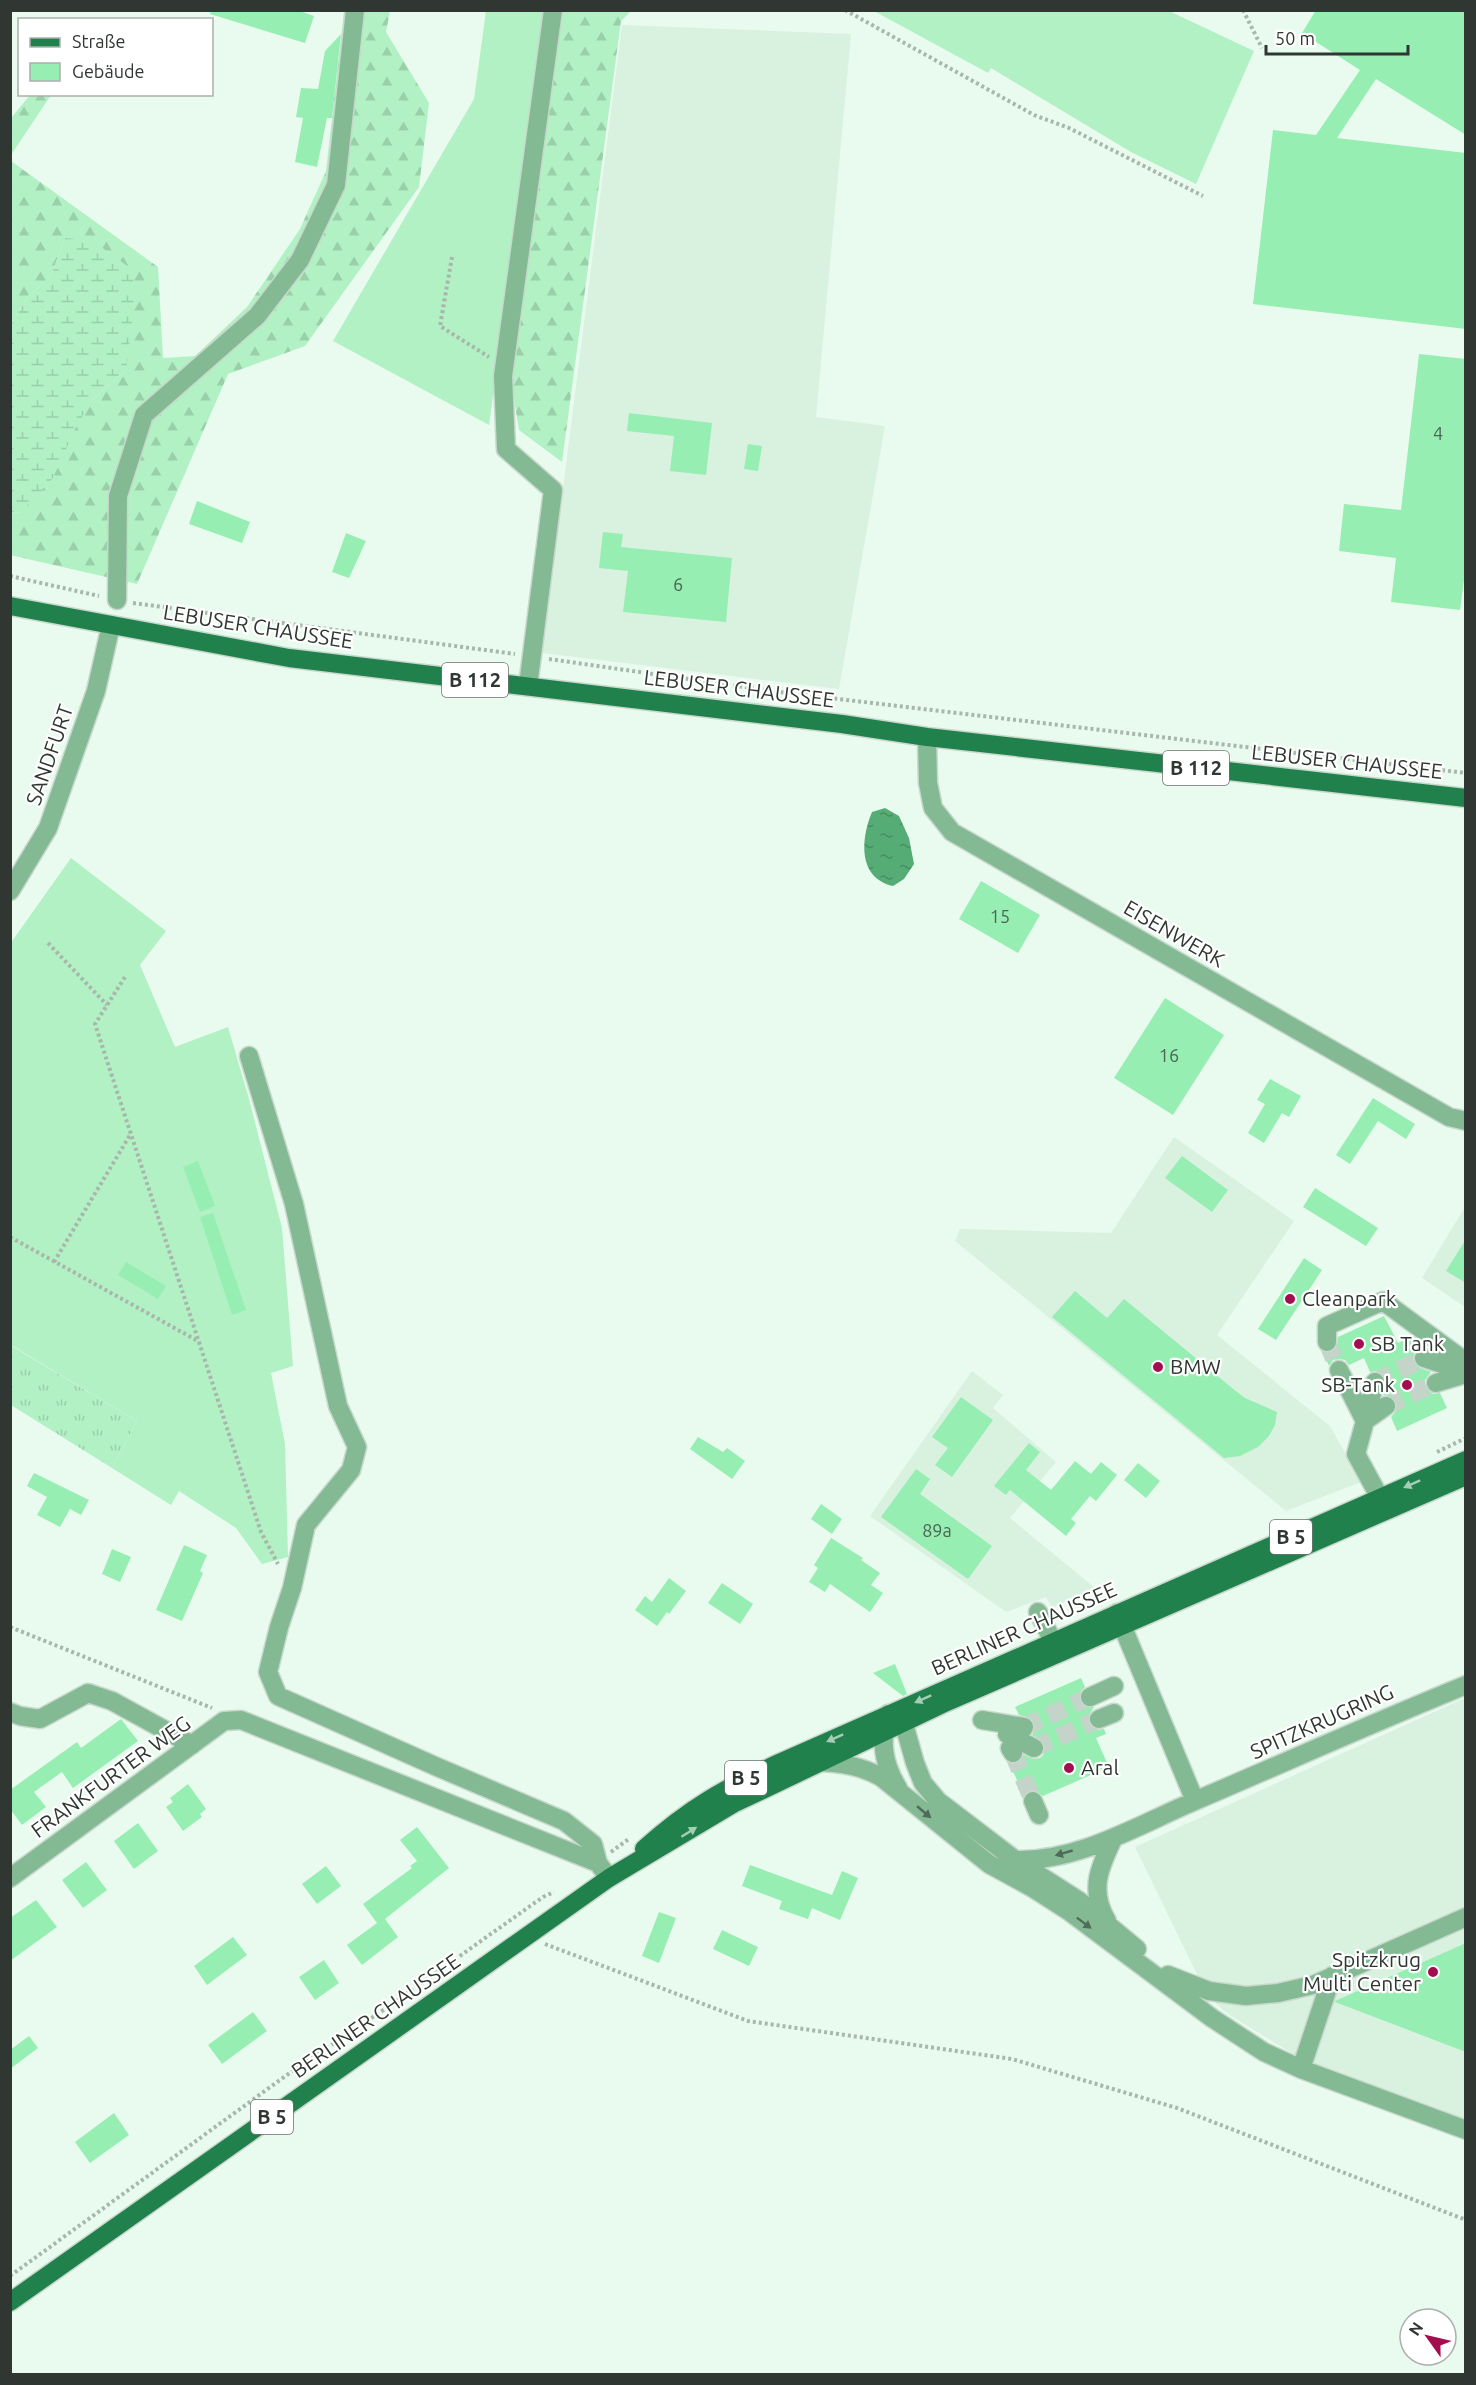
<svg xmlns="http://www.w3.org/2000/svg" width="1476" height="2385" viewBox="0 0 1476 2385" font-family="Ubuntu,sans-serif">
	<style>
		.built { fill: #d9f1df }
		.grass { fill: url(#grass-tufts) }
		.forest { fill: url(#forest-firs) }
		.wetland { fill: url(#wetland-marsh) }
		.garden { fill: #b1f1c4 }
		.water { fill: url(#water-ripples) }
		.building { fill: #96eeb3 }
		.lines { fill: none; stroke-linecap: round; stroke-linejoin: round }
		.minor-tunnel { stroke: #c4d4c8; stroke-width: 18; stroke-dasharray: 18 9; stroke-linecap: butt }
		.minor-casing { stroke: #c8d8cc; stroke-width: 21 }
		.major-casing { stroke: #c8d8cc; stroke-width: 21 }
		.path { stroke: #a8b6ac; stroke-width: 4; stroke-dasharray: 3 3; stroke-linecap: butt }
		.minor { stroke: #83ba94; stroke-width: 18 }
		.major { stroke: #21814c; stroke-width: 18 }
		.oneway { fill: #a6cdb7 }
		.oneway2 { fill: #516b59 }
		.poi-dot { fill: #a30e4e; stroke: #fff; stroke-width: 2 }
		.labels { text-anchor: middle; stroke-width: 4.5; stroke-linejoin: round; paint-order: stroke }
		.number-label { font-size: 18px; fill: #4a6552 }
		.shield { fill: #fff; stroke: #6e7370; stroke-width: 1.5 }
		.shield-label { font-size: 20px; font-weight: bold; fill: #303732 }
		.street-label { font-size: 21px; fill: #303732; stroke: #fff }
		.poi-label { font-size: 21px; fill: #303732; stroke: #fff; text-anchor: start }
	</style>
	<defs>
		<pattern id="grass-tufts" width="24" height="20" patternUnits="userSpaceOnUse" patternTransform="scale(1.5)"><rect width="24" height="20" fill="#b1f1c4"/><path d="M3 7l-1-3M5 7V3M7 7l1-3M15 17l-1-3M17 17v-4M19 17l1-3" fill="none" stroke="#99cfa9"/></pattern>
		<pattern id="forest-firs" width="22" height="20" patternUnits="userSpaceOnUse" patternTransform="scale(1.5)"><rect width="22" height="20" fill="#b1f1c4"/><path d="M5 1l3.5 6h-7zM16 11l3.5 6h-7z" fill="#99cfa9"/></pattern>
		<pattern id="wetland-marsh" width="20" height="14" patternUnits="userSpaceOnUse" patternTransform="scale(1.5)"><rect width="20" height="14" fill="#b1f1c4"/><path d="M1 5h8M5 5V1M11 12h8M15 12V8" fill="none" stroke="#99cfa9"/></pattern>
		<pattern id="water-ripples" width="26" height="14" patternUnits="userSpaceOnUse" patternTransform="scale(1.5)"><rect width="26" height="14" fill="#55ac75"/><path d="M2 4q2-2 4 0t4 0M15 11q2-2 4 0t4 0" fill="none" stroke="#478d61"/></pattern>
	</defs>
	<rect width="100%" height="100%" fill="#e9fbee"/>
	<path class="built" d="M 622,25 L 851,34 L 816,417 L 885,426 L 839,689 L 542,653 Z
		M 1174,1137 L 1294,1221 L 1217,1335 L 1330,1426 L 1361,1482 L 1286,1511 L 955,1241 L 960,1229 L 1111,1233 Z
		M 1465,1207 L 1465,1307 L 1422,1278 Z
		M 972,1371 L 1003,1395 L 993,1408 L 1056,1462 L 1010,1518 L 1095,1588 L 1052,1608 L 1046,1597 L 1006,1612 L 870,1516 Z
		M 1465,1698 L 1465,2126 L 1293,2054 L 1225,2012 L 1207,1995 L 1135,1847 Z"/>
	<path class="grass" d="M 10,1345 L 137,1421 L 112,1468 L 11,1405 Z"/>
	<path class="forest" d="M 344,11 L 390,11 L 386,32 L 429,103 L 419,187 L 305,346 L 228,374 L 137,584 L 10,555 L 11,512 L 20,513 L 92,400 L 126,370 L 65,238 L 50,278 L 27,297 L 11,325 L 11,161 L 158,267 L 163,358 L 195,356 L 247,307 L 300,229 L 326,171 Z
		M 561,11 L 631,11 L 621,21 L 562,462 L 519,430 L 510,375 Z
		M 30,95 L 51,95 L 11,155 L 11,118 Z"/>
	<path class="wetland" d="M 65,238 L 93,241 L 130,268 L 136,291 L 126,370 L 92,400 L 76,427 L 53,478 L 20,513 L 11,512 L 11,325 L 27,297 L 50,278 Z"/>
	<path class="garden" d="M 486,11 L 545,11 L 489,425 L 333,341 L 474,99 Z
		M 874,11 L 1169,11 L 1254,51 L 1196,184 L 1131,152 L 991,68 L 988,73 Z
		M 71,858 L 166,931 L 140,965 L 175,1047 L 228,1027 L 249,1099 L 282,1228 L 293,1366 L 271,1373 L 285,1444 L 288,1557 L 262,1564 L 236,1528 L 179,1491 L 171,1505 L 112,1468 L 137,1421 L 11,1345 L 10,944 Z"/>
	<path class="water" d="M 885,808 L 899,816 L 909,838 L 914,864 L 904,879 L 893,886 C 857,878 861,838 872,812 Z"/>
	<path class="building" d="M 211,10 L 297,10 L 314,16 L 305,43 L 210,14 Z
		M 1316,10 L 1466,10 L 1466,135 L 1376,79 L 1337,138 L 1466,153 L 1466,329 L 1253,304 L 1273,130 L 1316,135 L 1360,70 L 1302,33 Z
		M 341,34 L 332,118 L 327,118 L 317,167 L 295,162 L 303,118 L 296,117 L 301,88 L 318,89 L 325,51 Z
		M 1419,354 L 1466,359 L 1466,565 L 1460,610 L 1391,602 L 1396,558 L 1339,551 L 1344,504 L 1401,510 Z
		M 629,413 L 712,423 L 706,475 L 670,471 L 674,436 L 627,431 Z
		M 748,444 L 762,446 L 758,471 L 744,469 Z
		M 197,501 L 250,522 L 242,543 L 189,524 Z
		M 603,532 L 623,534 L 621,547 L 732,558 L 726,622 L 623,612 L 628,571 L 599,568 Z
		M 346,533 L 366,541 L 349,578 L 332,572 Z
		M 981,881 L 1040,915 L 1018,953 L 959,919 Z
		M 1165,998 L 1224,1035 L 1173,1115 L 1114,1078 Z
		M 1270,1079 L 1301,1096 L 1289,1117 L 1282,1113 L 1264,1143 L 1248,1133 L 1265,1104 L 1257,1100 Z
		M 1373,1098 L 1415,1124 L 1406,1139 L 1378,1121 L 1350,1164 L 1336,1155 Z
		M 1182,1156 L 1228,1190 L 1212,1212 L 1165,1178 Z
		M 198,1161 L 215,1206 L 200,1212 L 183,1167 Z
		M 1315,1188 L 1378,1228 L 1366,1246 L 1303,1207 Z
		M 213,1213 L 246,1310 L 232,1315 L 200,1217 Z
		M 1466,1239 L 1466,1283 L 1446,1271 Z
		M 1304,1258 L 1322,1270 L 1276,1340 L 1258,1329 Z
		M 126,1262 L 166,1286 L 158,1299 L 118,1275 Z
		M 1075,1291 L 1107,1318 L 1124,1299 L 1232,1388 L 1245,1398 L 1277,1412 L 1275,1425 L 1269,1436 L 1258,1447 L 1240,1456 L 1224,1458 L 1052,1317 Z
		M 1384,1316 L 1398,1343 L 1412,1336 L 1416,1339 L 1420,1348 L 1414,1354 L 1413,1361 L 1420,1368 L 1431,1372 L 1425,1380 L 1425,1387 L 1433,1394 L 1440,1393 L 1447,1408 L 1397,1431 L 1391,1417 L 1396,1411 L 1397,1404 L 1391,1396 L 1383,1395 L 1386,1384 L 1383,1374 L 1377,1371 L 1370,1372 L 1364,1358 L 1349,1365 L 1345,1360 L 1339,1359 L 1333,1360 L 1329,1366 L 1323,1352 L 1333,1351 L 1337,1347 L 1338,1337 Z
		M 961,1397 L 993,1420 L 952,1477 L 935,1465 L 948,1448 L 932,1437 Z
		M 698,1437 L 723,1452 L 727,1448 L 745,1461 L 732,1479 L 690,1449 Z
		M 1029,1443 L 1040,1452 L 1026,1470 L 1051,1490 L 1075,1461 L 1091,1474 L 1101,1462 L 1117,1475 L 1096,1501 L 1090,1496 L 1071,1519 L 1076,1523 L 1066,1536 L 1010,1490 L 1006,1495 L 994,1486 Z
		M 1138,1463 L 1160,1481 L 1146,1498 L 1124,1480 Z
		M 916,1469 L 930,1479 L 920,1494 L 992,1546 L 968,1579 L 881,1517 Z
		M 34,1473 L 89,1500 L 81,1515 L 70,1509 L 60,1527 L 37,1515 L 47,1497 L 27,1486 Z
		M 821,1504 L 842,1519 L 832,1534 L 811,1519 Z
		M 831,1538 L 863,1558 L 861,1560 L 880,1573 L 871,1585 L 883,1593 L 870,1612 L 830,1584 L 825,1592 L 809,1582 L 818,1568 L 814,1565 Z
		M 184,1545 L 207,1555 L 200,1571 L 203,1573 L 182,1621 L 156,1610 Z
		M 112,1549 L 131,1557 L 120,1582 L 102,1574 Z
		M 669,1578 L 686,1591 L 669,1614 L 667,1612 L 657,1626 L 635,1610 L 645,1596 L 652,1602 Z
		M 722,1583 L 753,1604 L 740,1624 L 708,1603 Z
		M 895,1664 L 907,1694 L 903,1696 L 873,1673 Z
		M 1081,1678 L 1085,1687 L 1081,1691 L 1080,1701 L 1084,1706 L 1094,1707 L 1088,1717 L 1088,1723 L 1097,1730 L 1104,1729 L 1106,1734 L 1096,1738 L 1109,1767 L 1043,1796 L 1034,1790 L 1024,1795 L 1009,1763 L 1018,1763 L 1024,1755 L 1034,1759 L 1040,1758 L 1044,1754 L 1045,1747 L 1043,1741 L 1032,1735 L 1035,1729 L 1034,1722 L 1030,1718 L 1019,1715 L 1015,1707 Z
		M 121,1719 L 138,1741 L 73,1788 L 62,1772 L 34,1792 L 46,1807 L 22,1825 L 10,1809 L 10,1790 L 77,1742 L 81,1748 Z
		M 188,1784 L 206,1809 L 200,1814 L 202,1817 L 183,1831 L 166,1807 L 173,1802 L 170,1798 Z
		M 138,1823 L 158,1851 L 134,1869 L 114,1841 Z
		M 417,1827 L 449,1868 L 385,1919 L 398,1937 L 362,1965 L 347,1945 L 377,1923 L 363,1904 L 412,1868 L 410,1866 L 417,1861 L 400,1840 Z
		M 86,1862 L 107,1890 L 83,1908 L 62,1880 Z
		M 750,1865 L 832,1895 L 842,1871 L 858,1878 L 840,1920 L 812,1908 L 808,1919 L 779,1909 L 782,1901 L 742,1886 Z
		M 326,1866 L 341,1886 L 317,1904 L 302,1884 Z
		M 36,1900 L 57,1927 L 10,1961 L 10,1918 Z
		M 659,1912 L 676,1918 L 659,1963 L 642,1956 Z
		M 722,1930 L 758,1947 L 749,1966 L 713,1949 Z
		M 233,1937 L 247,1955 L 207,1985 L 194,1966 Z
		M 1466,1943 L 1466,2052 L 1335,2002 L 1335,2001 Z
		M 324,1960 L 339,1983 L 315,2000 L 299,1977 Z
		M 253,2012 L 267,2031 L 222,2064 L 208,2045 Z
		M 29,2036 L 38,2048 L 10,2069 L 10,2050 Z
		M 114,2113 L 129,2135 L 90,2163 L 75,2142 Z"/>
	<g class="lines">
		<path class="minor-tunnel" d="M 1327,1342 L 1339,1370
			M 1375,1382 L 1424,1358
			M 1386,1406 L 1436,1383
			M 1024,1727 L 1090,1697
			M 1034,1748 L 1099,1719
			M 1013,1753 L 1033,1801"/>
		<defs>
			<path id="minor" d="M 117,600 L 118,496 L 144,415 L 257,316 L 300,260 L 336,185 L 355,10
				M 528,686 L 553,490 L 506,449 L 503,376 L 553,10
				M 927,737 L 928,783 L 933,808 L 952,832 L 1449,1117 L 1466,1121
				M 10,891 L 48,828 L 96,691 L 111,625
				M 249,1056 L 294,1204 L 338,1406 L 357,1447 L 351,1470 L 306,1525 L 292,1588 L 279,1627 L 268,1672 L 278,1696 L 435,1766 L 564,1821 L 593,1844 L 598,1863 L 609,1878
				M 1327,1342 L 1327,1326 L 1383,1301 L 1466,1362
				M 1424,1358 L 1466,1372
				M 1339,1370 L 1365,1421
				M 1436,1383 L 1466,1374
				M 1365,1421 L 1375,1382
				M 1380,1498 L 1356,1454 L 1365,1421 L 1386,1406
				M 1038,1612 L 1059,1653
				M 1117,1613 L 1195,1801
				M 1090,1697 L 1114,1686
				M 10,1712 L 20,1716 L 40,1719 L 88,1693 L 112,1701 L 192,1745
				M 1099,1719 L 1114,1713
				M 982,1720 L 1024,1727 L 1010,1748 L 1013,1753
				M 1007,1734 L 1034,1748
				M 818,1762 C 842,1763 861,1766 881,1777 L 989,1864 L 1031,1887 L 1070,1912 L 1212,2018 L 1264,2052 L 1301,2069 L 1466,2130
				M 898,1788 C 883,1763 880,1742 888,1714 L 904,1724 L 915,1763 L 923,1783 L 938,1801 L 1014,1859 L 1078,1900 L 1137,1949
				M 1033,1801 L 1039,1815
				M 1016,1860 C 1079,1862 1140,1824 1197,1800 C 1286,1762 1375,1722 1466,1685
				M 10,1878 L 224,1721 L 241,1720 L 598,1863
				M 1107,1921 C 1089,1891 1099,1868 1113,1839
				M 1168,1975 L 1209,1991 L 1246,1996 L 1278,1993 L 1313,1985 L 1466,1917
				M 1301,2069 L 1332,1976"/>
			<path id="major" d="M 10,606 L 289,658 L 842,724 L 927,737 L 1466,798
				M 644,1849 C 689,1808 724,1789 779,1763 L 1466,1460
				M 10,2302 L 609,1878 L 733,1804 L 947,1702 L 1466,1476"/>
		</defs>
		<use href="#minor" class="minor-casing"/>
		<use href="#major" class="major-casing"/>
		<path class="path" d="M 845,10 L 1034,115 L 1069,128 L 1203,196
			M 1243,10 L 1262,48
			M 452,257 L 440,326 L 489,357
			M 10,576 L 99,596
			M 133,603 L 515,654
			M 549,659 L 779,692 L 1466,773
			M 48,943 L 107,1005
			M 125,977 L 95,1024 L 261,1532 L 278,1564
			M 10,1237 L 198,1341
			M 54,1262 L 130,1135
			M 1437,1452 L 1466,1438
			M 10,1627 L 212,1708
			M 611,1852 L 630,1838
			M 545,1944 L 748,2021 L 1012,2059 L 1177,2108 L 1466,2220
			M 10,2276 L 291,2072 L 385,2009 L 543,1897 L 554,1892"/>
		<use href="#minor" class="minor"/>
		<use href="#major" class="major"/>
	</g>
	<defs><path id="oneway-solid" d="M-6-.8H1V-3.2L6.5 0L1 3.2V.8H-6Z" transform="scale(1.5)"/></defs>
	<g class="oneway">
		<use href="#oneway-solid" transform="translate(1412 1484) rotate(156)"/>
		<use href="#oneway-solid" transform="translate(923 1699) rotate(156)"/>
		<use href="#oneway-solid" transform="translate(835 1738) rotate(156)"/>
		<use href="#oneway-solid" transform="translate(689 1832) rotate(-32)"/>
	</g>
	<g class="oneway2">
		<use href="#oneway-solid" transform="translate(924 1812) rotate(40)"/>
		<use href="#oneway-solid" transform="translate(1064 1853) rotate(164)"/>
		<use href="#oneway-solid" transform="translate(1084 1923) rotate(37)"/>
	</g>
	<g class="poi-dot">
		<circle cx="1290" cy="1299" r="6"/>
		<circle cx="1359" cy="1344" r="6"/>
		<circle cx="1158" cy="1367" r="6"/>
		<circle cx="1407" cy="1385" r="6"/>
		<circle cx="1069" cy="1768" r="6"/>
		<circle cx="1433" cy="1972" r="6"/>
	</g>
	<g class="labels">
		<g class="number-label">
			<text x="1438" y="440">4</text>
			<text x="678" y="591">6</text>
			<text x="1000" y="923">15</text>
			<text x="1169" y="1062">16</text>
			<text x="937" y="1537">89a</text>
		</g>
		<g class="shield">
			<rect x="442" y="663" width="66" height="34" rx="4.5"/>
			<rect x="1163" y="751" width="66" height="34" rx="4.5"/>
			<rect x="1270" y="1520" width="42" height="34" rx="4.5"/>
			<rect x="725" y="1761" width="42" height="34" rx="4.5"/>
			<rect x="251" y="2100" width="42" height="34" rx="4.5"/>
		</g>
		<g class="shield-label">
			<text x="475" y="687">B 112</text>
			<text x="1196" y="775">B 112</text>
			<text x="1291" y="1544">B 5</text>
			<text x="746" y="1785">B 5</text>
			<text x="272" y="2124">B 5</text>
		</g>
		<g class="street-label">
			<text transform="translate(258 627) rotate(9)" y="7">LEBUSER CHAUSSEE</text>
			<text transform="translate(739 689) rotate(7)" y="7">LEBUSER CHAUSSEE</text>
			<text transform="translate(50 755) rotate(-71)" y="7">SANDFURT</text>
			<text transform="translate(1347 762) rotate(6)" y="7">LEBUSER CHAUSSEE</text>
			<text transform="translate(1174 934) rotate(30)" y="7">EISENWERK</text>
			<text transform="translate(1024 1629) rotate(-24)" y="7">BERLINER CHAUSSEE</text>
			<text transform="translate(1322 1722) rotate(-24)" y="7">SPITZKRUGRING</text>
			<text transform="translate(111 1777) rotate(-36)" y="7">FRANKFURTER WEG</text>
			<text transform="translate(376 2016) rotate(-35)" y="7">BERLINER CHAUSSEE</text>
		</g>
		<g class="poi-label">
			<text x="1302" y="1306">Cleanpark</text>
			<text x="1371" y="1351">SB Tank</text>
			<text x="1170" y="1374">BMW</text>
			<text x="1395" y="1392" text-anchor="end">SB-Tank</text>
			<text x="1081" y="1775">Aral</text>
			<text x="1421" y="1967" text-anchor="end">Spitzkrug<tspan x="1421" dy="24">Multi Center</tspan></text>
		</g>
	</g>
	<rect width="1476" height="2385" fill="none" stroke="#303732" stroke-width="24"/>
	<rect x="18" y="18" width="195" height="78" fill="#ffffff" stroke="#acafad" stroke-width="1.5"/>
	<rect x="30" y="38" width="30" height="9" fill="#21814c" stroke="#acafad" stroke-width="1.5"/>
	<text x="72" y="48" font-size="18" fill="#303732">Straße</text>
	<rect x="30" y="63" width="30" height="18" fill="#96eeb3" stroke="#acafad" stroke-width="1.5"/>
	<text x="72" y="78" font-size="18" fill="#303732">Gebäude</text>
	<g transform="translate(1428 2337) rotate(304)"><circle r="28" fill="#ffffff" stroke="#acafad" stroke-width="1.5"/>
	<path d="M0-4.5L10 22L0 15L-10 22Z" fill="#a30e4e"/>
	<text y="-9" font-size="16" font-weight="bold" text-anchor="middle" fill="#303732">N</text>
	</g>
	<path d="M1266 45v9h142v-9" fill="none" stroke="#303732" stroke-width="3"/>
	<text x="1275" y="45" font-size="18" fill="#303732" stroke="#ffffff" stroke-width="4.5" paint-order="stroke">50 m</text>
</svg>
